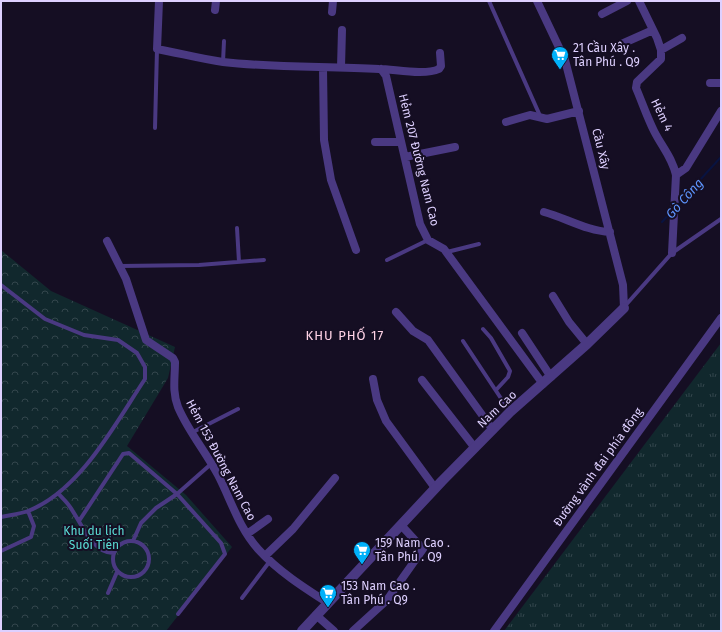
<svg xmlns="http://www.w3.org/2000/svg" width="722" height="632" viewBox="0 0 722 632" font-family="'Fira Sans',sans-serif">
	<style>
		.grass { fill: url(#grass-tufts) }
		.park { fill: url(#park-crowns) }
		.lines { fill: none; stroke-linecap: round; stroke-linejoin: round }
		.stream { stroke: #091340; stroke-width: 2 }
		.service { stroke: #4a3982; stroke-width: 4 }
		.minor { stroke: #4a3982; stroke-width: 8 }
		.tertiary { stroke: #4a3982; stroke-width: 10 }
		.labels { text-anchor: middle; stroke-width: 4; stroke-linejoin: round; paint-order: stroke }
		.poi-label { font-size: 12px; fill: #ded0ff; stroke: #150e23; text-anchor: start }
		.street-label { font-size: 12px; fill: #ded0ff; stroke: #150e23 }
		.park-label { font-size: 12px; fill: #5bdfd7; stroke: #150e23 }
		.water-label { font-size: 13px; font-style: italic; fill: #5e95ff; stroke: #150e23 }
		.neighbourhood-label { font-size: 13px; letter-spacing: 1px; fill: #ffd2e6; stroke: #150e23 }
	</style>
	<defs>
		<pattern id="grass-tufts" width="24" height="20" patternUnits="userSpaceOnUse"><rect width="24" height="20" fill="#11282d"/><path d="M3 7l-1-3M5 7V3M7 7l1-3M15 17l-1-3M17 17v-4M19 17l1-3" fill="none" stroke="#33464c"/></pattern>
		<pattern id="park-crowns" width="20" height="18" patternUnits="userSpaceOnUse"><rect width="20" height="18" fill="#11282d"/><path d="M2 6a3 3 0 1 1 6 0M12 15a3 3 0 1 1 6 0" fill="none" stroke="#33464c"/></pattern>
	</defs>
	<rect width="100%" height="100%" fill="#150e23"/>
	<path class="grass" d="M 721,343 L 721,631 L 504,631 Z"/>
	<path class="park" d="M 1,250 L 51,291 L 175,347 L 168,378 L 127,446 L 186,495 L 232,547 L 166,631 L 1,631 Z"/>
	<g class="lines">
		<path class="stream" d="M 678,204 L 721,157
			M 662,222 L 671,212"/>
		<path class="service" d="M 489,1 L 541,118
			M 223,62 L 224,41
			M 155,128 L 157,49
			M 237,228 L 239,262
			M 447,252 L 479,244
			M 387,260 L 428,240
			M 120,266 L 199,265 L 264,260
			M 1,285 L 45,319 L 84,335 L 118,340 L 137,353 L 145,367 L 145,379 C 115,424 80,491 28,511 C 20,514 10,515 1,517
			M 624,307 L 672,253 L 721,219
			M 483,329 L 491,338 L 510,371 L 508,377 L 496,390
			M 463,341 L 510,412
			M 193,432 L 238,409
			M 58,493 C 62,498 67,502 70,507 C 81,522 92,553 113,553
			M 79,521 L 123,454 L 129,453 L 177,494 L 211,464
			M113 559a18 18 0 1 1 36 0a18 18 0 1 1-36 0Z
			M 133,541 L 141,523 L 156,508 L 177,494 L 221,543 L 225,554 L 178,614
			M 1,551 L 31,537 L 34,526 L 28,511
			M 108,593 L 117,572
			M 242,598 L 270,561"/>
		<path class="minor" d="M 159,1 L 157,49 C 179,53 201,59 223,62 C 275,68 327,66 379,69 C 394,69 424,76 439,69 L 441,66 L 440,53
			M 537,1 L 565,60 L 623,285 L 624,308
			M 639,1 L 657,38 L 661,50 L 661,59 L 637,82 L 636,88 C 642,102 647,117 654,131 C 662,147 672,157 676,175 L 672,253
			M 215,10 L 216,1
			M 332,12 L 333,1
			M 602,14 L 627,1
			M 617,46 L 653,30
			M 661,50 L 682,38
			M 341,67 L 342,30
			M 323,68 L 324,140 L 331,180 L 356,250
			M 381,69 L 386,76 L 420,224 L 428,240 L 444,249 L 543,384
			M 710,83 L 721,83
			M 506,122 L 530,115 L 547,119 L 579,111
			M 375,142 L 401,142
			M 405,157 L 455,147
			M 676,175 L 686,168 L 721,111
			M 544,212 C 566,218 587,231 610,232
			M 107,241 L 126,279 L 146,340 L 173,358 L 175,362 C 175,377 172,392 178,407 C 188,431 206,452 218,475 C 231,500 239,528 258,549 C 278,571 303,587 328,603
			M 553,296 L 569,322 L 587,344
			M 396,312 L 413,331 L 428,340 L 493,430
			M 522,333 L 551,377
			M 373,379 L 377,400 L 386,421 L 435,488
			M 422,380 L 475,448
			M 247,534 L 268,519
			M 265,556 L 293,529 L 335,478
			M 316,615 L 334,631
			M 353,631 L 387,600 L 423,549 L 401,525
			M 494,631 L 721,318"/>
		<path class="tertiary" d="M 302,631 L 442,481 L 510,412 L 587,344 L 624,308"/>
	</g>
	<defs>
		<symbol id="supermarket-pin" viewBox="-11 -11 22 30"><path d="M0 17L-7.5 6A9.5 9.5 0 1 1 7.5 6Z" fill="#00b1fa" stroke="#150e23"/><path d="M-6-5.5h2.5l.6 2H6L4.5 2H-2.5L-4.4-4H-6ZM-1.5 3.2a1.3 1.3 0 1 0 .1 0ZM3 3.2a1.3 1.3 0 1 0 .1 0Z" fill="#fff"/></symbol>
	</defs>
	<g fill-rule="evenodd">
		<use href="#supermarket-pin" x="550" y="45" width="20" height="27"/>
		<use href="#supermarket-pin" x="352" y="540" width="20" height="27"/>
		<use href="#supermarket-pin" x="318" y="583" width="20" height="27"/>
	</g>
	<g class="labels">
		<g class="poi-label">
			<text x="573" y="52">21 Cầu Xây .<tspan x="573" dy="14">Tân Phú . Q9</tspan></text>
			<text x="375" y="547">159 Nam Cao .<tspan x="375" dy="14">Tân Phú . Q9</tspan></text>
			<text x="341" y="590">153 Nam Cao .<tspan x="341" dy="14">Tân Phú . Q9</tspan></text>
		</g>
		<g class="street-label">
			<text transform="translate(662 115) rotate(64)" y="4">Hẻm 4</text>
			<text transform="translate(601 149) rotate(76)" y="4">Cầu Xây</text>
			<text transform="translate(419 160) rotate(76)" y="4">Hẻm 207 Đường Nam Cao</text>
			<text transform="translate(497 409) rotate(-43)" y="4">Nam Cao</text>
			<text transform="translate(221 460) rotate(62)" y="4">Hẻm 153 Đường Nam Cao</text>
			<text transform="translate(598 467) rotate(-54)" y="4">Đường vành đai phía đông</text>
		</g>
		<g class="park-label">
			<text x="94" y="535">Khu du lịch<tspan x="94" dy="14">Suối Tiên</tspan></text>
		</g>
		<g class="water-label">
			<text transform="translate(684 198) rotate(-48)" y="5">Gò Công</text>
		</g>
		<g class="neighbourhood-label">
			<text x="345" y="340">KHU PHỐ 17</text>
		</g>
	</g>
	<rect width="722" height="632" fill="none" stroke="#ded0ff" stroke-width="4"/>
</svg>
